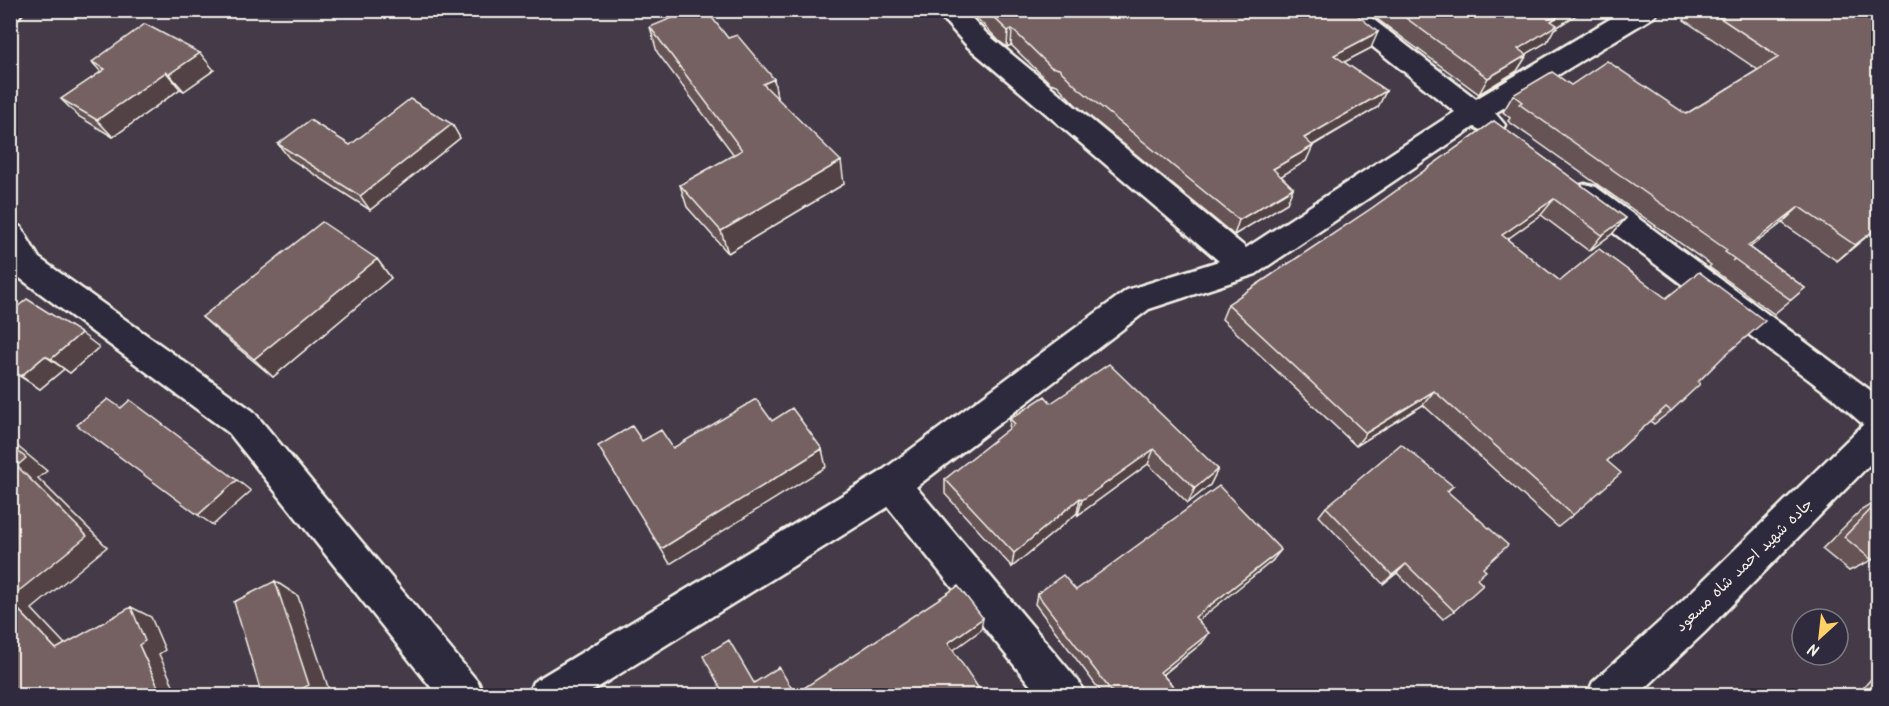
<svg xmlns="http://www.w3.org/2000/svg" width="1889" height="706" viewBox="0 0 1889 706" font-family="Kalam,'Playpen Sans Arabic',sans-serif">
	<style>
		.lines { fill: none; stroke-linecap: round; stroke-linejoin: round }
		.minor-casing { stroke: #f4f1e8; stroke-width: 5 }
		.major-casing { stroke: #f4f1e8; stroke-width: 5 }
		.minor { fill: #2f2a3d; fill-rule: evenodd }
		.major { fill: #2f2a3d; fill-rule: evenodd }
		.wall { fill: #655354; stroke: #f4f1e8; stroke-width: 1.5 }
		.shaded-wall { fill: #524345; stroke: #f4f1e8; stroke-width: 1.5 }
		.building { fill: #756062; stroke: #f4f1e8; stroke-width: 1.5 }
		.labels { text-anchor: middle; stroke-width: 4.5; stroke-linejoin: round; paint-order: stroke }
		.street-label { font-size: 15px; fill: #f4f1e8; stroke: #2f2a3d }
	</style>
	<rect width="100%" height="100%" fill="#443a48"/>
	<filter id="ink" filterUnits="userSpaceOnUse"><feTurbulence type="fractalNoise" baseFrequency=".0167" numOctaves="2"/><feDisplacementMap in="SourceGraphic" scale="12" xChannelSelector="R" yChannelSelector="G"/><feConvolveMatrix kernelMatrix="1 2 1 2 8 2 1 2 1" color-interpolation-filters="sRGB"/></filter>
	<g filter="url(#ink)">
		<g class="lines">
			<defs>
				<path id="minor" d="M 10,10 L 24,10 L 19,17 L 10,20 Z
					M 935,10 L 964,10 L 986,33 L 1246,248 L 1455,112 L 1334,16 L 1330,10 L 1361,10 L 1476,99 L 1625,10 L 1659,10 L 1655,16 L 1495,113 L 1505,125 L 1501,132 L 1491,135 L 1474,127 L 1256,274 L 1149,309 L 916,487 L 1079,682 L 1085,696 L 1039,696 L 888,507 L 584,696 L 527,696 L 533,682 L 879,473 L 1127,290 L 1219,261 L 968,47 Z
					M 1585,184 L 1596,187 L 1878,396 L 1878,431 L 1866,427 L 1832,397 L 1574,203 L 1570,195 L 1574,187 Z
					M 10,224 L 21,227 L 39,258 L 253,411 L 478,682 L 484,696 L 438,696 L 229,433 L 17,276 L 10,265 Z"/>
				<path id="major" d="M 1878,418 L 1878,456 L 1705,632 L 1637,696 L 1587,696 L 1593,682 L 1677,606 L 1866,422 Z"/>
			</defs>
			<use href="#minor" class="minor-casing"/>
			<use href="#major" class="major-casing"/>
			<use href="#minor" class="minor"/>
			<use href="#major" class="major"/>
		</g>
		<path class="wall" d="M 972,10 L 1272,10 L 1276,13 L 1371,48 L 1344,62 L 1386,91 L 1378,107 L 1312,146 L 1306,161 L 1281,176 L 1293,188 L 1287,203 L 1234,235 L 1075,104 L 1057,85 L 1050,83 L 1011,45 L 1007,47 L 999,41 L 972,13 Z
			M 1365,10 L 1584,10 L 1554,29 L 1547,42 L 1526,54 L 1527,55 L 1517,71 L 1479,94 Z
			M 1691,10 L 1878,10 L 1878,227 L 1837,261 L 1782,223 L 1750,247 L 1805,288 L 1774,314 L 1709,267 L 1711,265 L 1508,121 L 1510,118 L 1503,112 L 1513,95 L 1571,85 L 1686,114 L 1758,70 L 1684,20 Z
			M 650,27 L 728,38 L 774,79 L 777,98 L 844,184 L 728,253 L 687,207 L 680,185 L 734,155 L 657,52 Z
			M 92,62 L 214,70 L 184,91 L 180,89 L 113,137 L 78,116 L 61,99 L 101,72 Z
			M 1494,121 L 1626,218 L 1612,234 L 1589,251 L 1541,215 L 1507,239 L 1560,281 L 1723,356 L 1698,382 L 1671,411 L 1654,424 L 1650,421 L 1607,461 L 1573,515 L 1558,527 L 1423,405 L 1356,446 L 1222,319 L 1228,304 L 1372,208 Z
			M 452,124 L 460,138 L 370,210 L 289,158 L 278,144 L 350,145 Z
			M 377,259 L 391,278 L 273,377 L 222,335 L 202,317 Z
			M 10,313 L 99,347 L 70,373 L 64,369 L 40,389 L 10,370 Z
			M 1051,403 L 1218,469 L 1210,485 L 1188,503 L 1148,464 L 1078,515 L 1077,513 L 1012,567 L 945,494 L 945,479 L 1009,429 L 1010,419 Z
			M 1453,486 L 1448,491 L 1483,568 L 1477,579 L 1454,611 L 1443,619 L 1397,573 L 1383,584 L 1319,516 L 1326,507 Z
			M 1878,500 L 1878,554 L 1872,560 L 1849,571 L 1822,549 L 1860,511 Z
			M 1272,561 L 1198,620 L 1202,643 L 1163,675 L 1182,696 L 1104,696 L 1035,604 L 1037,594 L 1076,590 Z
			M 1878,671 L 1878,696 L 1874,696 L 1864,687 Z"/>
		<path class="shaded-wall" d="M 1568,10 L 1584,10 L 1554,29 L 1547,42 L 1508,65 L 1518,49 L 1551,21 Z
			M 1012,29 L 1011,45 L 1007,47 L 1008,31 Z
			M 1378,32 L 1371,48 L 1327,71 L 1334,55 Z
			M 200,53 L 214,70 L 184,91 L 169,74 Z
			M 1527,55 L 1517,71 L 1479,94 L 1488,78 Z
			M 166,72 L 180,89 L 113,137 L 97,120 Z
			M 774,79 L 778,103 L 763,84 Z
			M 1386,91 L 1378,107 L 1297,154 L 1304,138 Z
			M 452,124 L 460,138 L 370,210 L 360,196 Z
			M 1313,146 L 1306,161 L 1267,185 L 1273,169 Z
			M 841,161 L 844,184 L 728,253 L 721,231 Z
			M 1293,188 L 1287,203 L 1234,235 L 1239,220 Z
			M 1554,199 L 1541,215 L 1491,251 L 1502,235 Z
			M 1799,207 L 1782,223 L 1732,261 L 1748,246 Z
			M 1626,218 L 1612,234 L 1589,251 L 1602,235 Z
			M 1878,227 L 1866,237 L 1837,261 L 1855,245 Z
			M 377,259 L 391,278 L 273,377 L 254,359 Z
			M 81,333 L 99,347 L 70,373 L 51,359 Z
			M 45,356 L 64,369 L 40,389 L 21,376 Z
			M 1434,391 L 1423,405 L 1356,446 L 1366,433 Z
			M 10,440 L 47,471 L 38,478 L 107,547 L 32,609 L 78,658 L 56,649 L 10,601 Z
			M 822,449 L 826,467 L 670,564 L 661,549 Z
			M 1154,449 L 1148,464 L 1078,515 L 1082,500 Z
			M 1218,469 L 1210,485 L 1188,503 L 1195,488 Z
			M 237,480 L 251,491 L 213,525 L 198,515 Z
			M 1080,498 L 1077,513 L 1012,567 L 1014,553 Z
			M 1281,550 L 1272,561 L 1189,628 L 1195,617 Z
			M 1406,564 L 1397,573 L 1383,584 L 1392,575 Z
			M 275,581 L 298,596 L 331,696 L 289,696 Z
			M 131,607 L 151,617 L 165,650 L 159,654 L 178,696 L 162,696 L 139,645 Z
			M 983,618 L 981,630 L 948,654 L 948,643 Z
			M 1209,633 L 1202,643 L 1154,681 L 1160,672 Z
			M 67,688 L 88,696 L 54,696 Z"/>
		<path class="building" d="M 691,10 L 706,10 L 728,38 L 737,35 L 774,79 L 763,84 L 841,161 L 721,231 L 680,185 L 742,150 L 650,27 Z
			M 986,10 L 1272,10 L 1276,13 L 1281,10 L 1351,10 L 1378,32 L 1334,55 L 1386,91 L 1304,138 L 1313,146 L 1273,169 L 1293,188 L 1239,220 L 1077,87 L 1059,69 L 1051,67 L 1012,29 L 1008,31 Z
			M 1395,10 L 1568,10 L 1551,21 L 1557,25 L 1518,49 L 1527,55 L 1488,78 Z
			M 1708,10 L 1878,10 L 1878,227 L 1855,245 L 1799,207 L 1748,246 L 1805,288 L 1791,300 L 1725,252 L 1727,250 L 1519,104 L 1522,102 L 1513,95 L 1552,72 L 1571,85 L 1607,61 L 1686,114 L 1779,57 Z
			M 145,24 L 200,53 L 169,74 L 166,72 L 97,120 L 61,99 L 105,69 L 92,62 Z
			M 410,99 L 452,124 L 360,196 L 278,144 L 310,120 L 350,145 Z
			M 1494,121 L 1626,218 L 1602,235 L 1554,199 L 1502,235 L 1560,281 L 1599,249 L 1666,298 L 1699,272 L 1765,321 L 1724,356 L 1698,382 L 1700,384 L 1671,411 L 1666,407 L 1607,461 L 1621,473 L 1573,515 L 1434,391 L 1366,433 L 1228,304 L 1372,208 Z
			M 322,222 L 377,259 L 254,359 L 202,317 Z
			M 27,299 L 81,333 L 51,359 L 45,356 L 21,376 L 10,369 L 10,313 Z
			M 1109,364 L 1218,469 L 1195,488 L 1154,449 L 1082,500 L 1080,498 L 1014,553 L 945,479 L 1015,424 L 1010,419 L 1045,396 L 1051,403 Z
			M 108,399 L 121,408 L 130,400 L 237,480 L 198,515 L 77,425 Z
			M 756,399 L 772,421 L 792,408 L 822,449 L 661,549 L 598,446 L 632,426 L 642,441 L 661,430 L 673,448 Z
			M 1401,444 L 1453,486 L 1447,491 L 1508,545 L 1483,568 L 1486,571 L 1477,579 L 1483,585 L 1454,611 L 1406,564 L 1392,575 L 1326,507 Z
			M 10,445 L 26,458 L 17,466 L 87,536 L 10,598 Z
			M 1219,486 L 1281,550 L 1195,617 L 1209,633 L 1160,672 L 1182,696 L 1115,696 L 1037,594 L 1063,575 L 1076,590 Z
			M 1878,502 L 1878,554 L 1872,560 L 1844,537 Z
			M 275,581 L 309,685 L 289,696 L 262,696 L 234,602 Z
			M 958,586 L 983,618 L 948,643 L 982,693 L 978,696 L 725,696 L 703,656 L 729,640 L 754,683 L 779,667 L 795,694 Z
			M 10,601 L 56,649 L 131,607 L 145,641 L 139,645 L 162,696 L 70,696 L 67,688 L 54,696 L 10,696 Z
			M 1282,690 L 1286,696 L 1275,696 Z"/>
	</g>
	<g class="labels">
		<g class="street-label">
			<text transform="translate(1744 565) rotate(-44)" y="5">جاده شهيد احمد شاه مسعود</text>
		</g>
	</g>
	<rect width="1889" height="706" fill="none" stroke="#2f2a3d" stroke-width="36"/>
	<rect x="18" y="18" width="1853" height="670" fill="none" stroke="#f4f1e8" stroke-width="2" filter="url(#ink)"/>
	<g transform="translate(1820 637) rotate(207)"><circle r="28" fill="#2f2a3d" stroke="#7e7a81" stroke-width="1.5"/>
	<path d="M0-4.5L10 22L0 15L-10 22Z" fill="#ffd166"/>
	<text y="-9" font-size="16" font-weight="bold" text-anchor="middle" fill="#f4f1e8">N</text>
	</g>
</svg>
